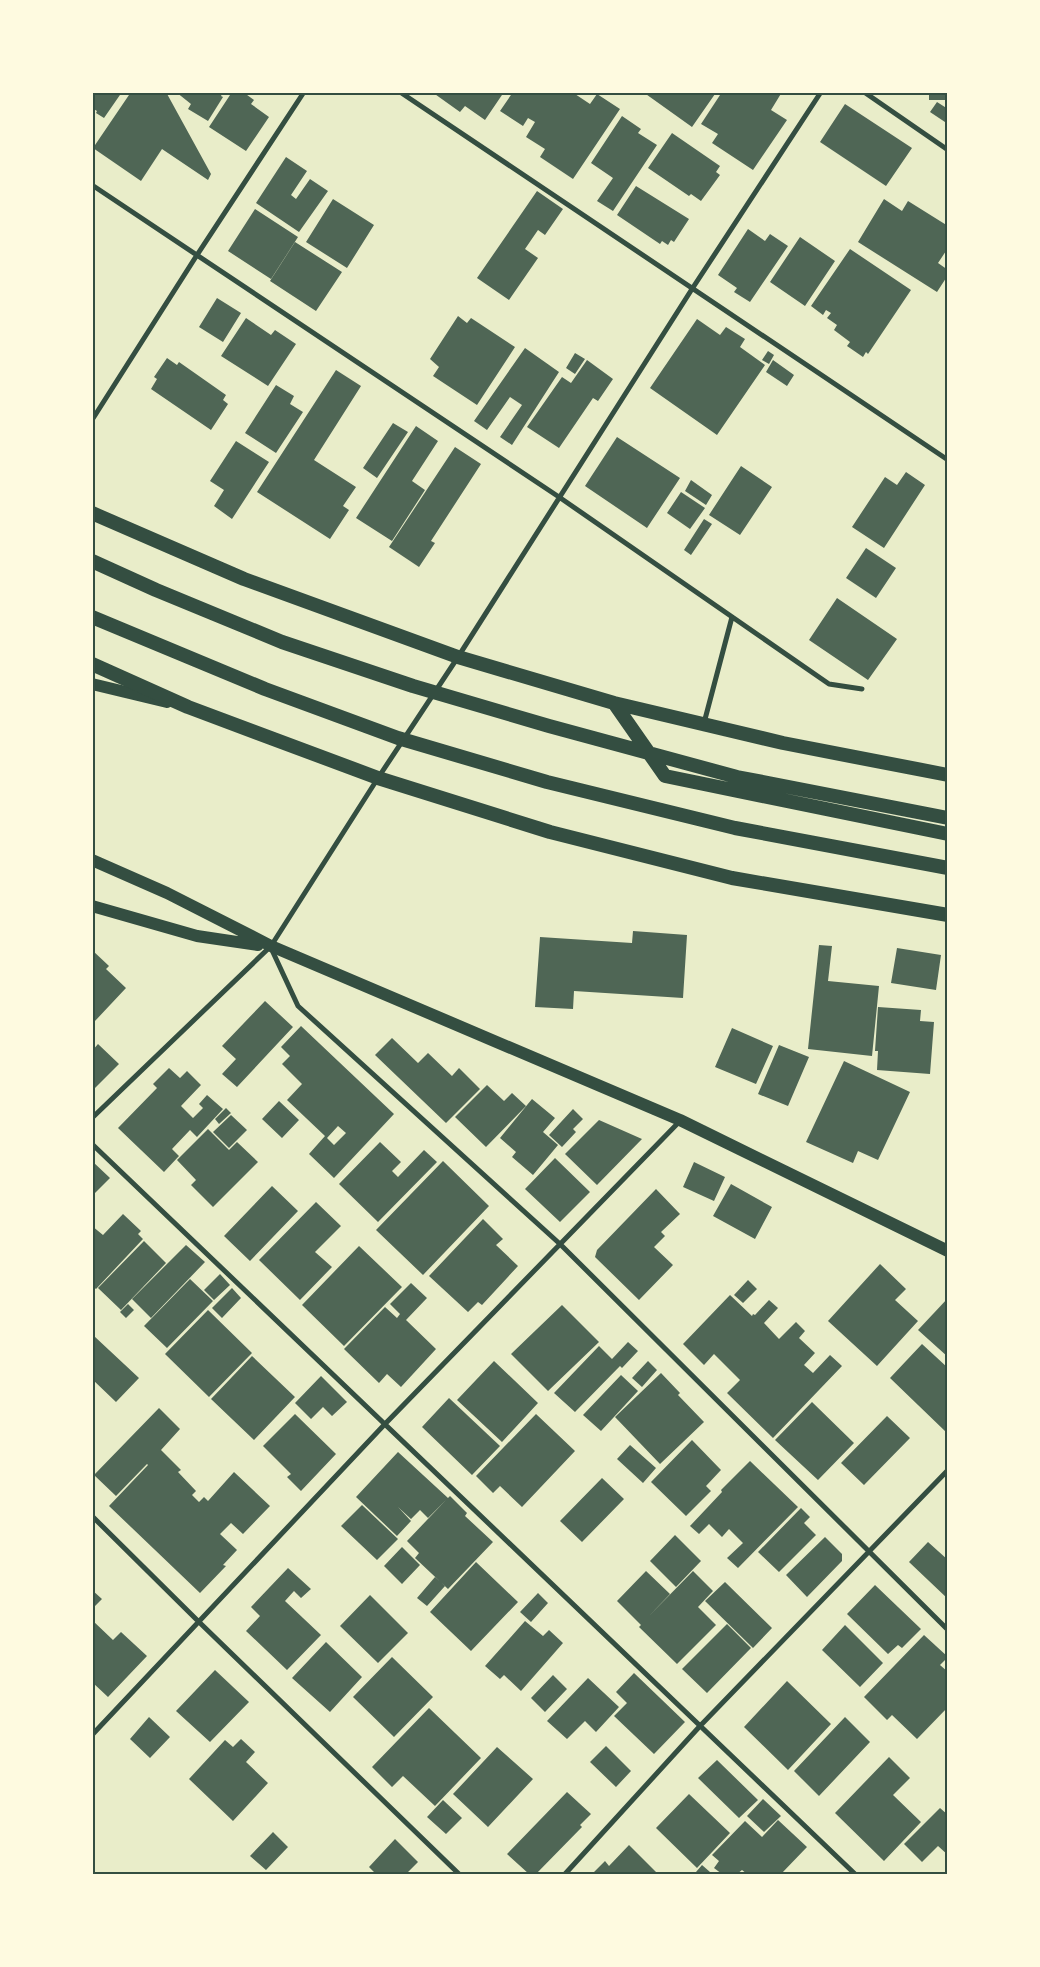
<svg xmlns="http://www.w3.org/2000/svg" width="1040" height="1967" viewBox="0 0 1040 1967" font-family="'Playfair Display',serif">
	<style>
		.building { fill: #4f6655; fill-rule: evenodd }
		.lines { fill: none; stroke-linecap: round; stroke-linejoin: round }
		.minor { stroke: #344e41; stroke-width: 5 }
		.primary { stroke: #344e41; stroke-width: 12 }
		.trunk { stroke: #344e41; stroke-width: 14 }
		.neatline { fill: none; stroke: #344e41; stroke-width: 2 }
	</style>
	<rect width="100%" height="100%" fill="#e9edc9"/>
	<path class="building" d="M 92,92 L 122,92 L 104,118 L 96,113 L 97,111 L 92,108 Z
		M 131,92 L 166,92 L 211,174 L 208,180 L 162,149 L 141,181 L 93,148 Z
		M 176,92 L 223,92 L 221,96 L 223,97 L 208,121 L 188,109 L 191,104 Z
		M 232,92 L 243,92 L 254,100 L 251,104 L 269,117 L 246,151 L 209,127 Z
		M 432,92 L 504,92 L 485,120 L 465,106 L 460,112 Z
		M 513,92 L 572,92 L 590,104 L 597,94 L 620,109 L 573,179 L 540,157 L 545,149 L 526,137 L 535,122 L 528,118 L 523,126 L 500,111 Z
		M 643,92 L 714,92 L 715,94 L 692,127 Z
		M 722,92 L 782,92 L 771,110 L 787,120 L 753,170 L 712,143 L 718,134 L 701,124 Z
		M 929,92 L 948,92 L 948,100 L 929,100 Z
		M 937,102 L 948,109 L 948,124 L 930,112 Z
		M 845,104 L 912,148 L 886,186 L 820,142 Z
		M 622,116 L 641,129 L 638,133 L 657,145 L 613,211 L 597,201 L 613,178 L 591,163 Z
		M 672,133 L 720,166 L 716,172 L 720,175 L 701,201 L 691,194 L 689,196 L 648,168 Z
		M 286,157 L 307,171 L 291,195 L 296,199 L 310,179 L 328,191 L 299,232 L 256,203 Z
		M 636,186 L 689,219 L 674,242 L 671,240 L 668,245 L 662,241 L 660,244 L 617,215 Z
		M 537,191 L 563,209 L 545,235 L 538,230 L 525,249 L 538,258 L 509,300 L 477,278 Z
		M 333,199 L 374,225 L 347,268 L 306,242 Z
		M 884,199 L 902,211 L 908,201 L 948,226 L 948,248 L 938,263 L 948,270 L 948,275 L 937,292 L 858,242 Z
		M 255,209 L 298,237 L 271,279 L 228,251 Z
		M 748,229 L 765,241 L 770,234 L 788,246 L 750,302 L 734,292 L 737,288 L 718,275 Z
		M 800,237 L 835,261 L 805,306 L 770,282 Z
		M 295,242 L 342,272 L 316,311 L 270,281 Z
		M 850,249 L 911,290 L 868,354 L 866,352 L 863,357 L 847,346 L 850,342 L 834,330 L 837,325 L 827,318 L 831,313 L 826,310 L 823,315 L 811,306 Z
		M 217,298 L 241,313 L 223,342 L 199,327 Z
		M 458,316 L 467,323 L 471,318 L 515,347 L 477,405 L 433,376 L 439,367 L 430,359 Z
		M 246,318 L 271,335 L 275,330 L 296,344 L 268,386 L 221,356 Z
		M 697,319 L 720,335 L 726,327 L 745,339 L 740,347 L 765,365 L 717,435 L 650,388 Z
		M 525,348 L 559,372 L 512,445 L 500,437 L 522,405 L 510,397 L 487,430 L 474,421 Z
		M 768,351 L 774,355 L 769,364 L 762,360 Z
		M 575,353 L 585,359 L 575,374 L 566,368 Z
		M 167,358 L 177,365 L 179,362 L 226,395 L 223,400 L 228,404 L 211,430 L 151,389 L 157,379 L 154,377 Z
		M 587,360 L 613,379 L 598,401 L 593,398 L 559,448 L 527,427 L 562,377 L 571,383 Z
		M 773,360 L 794,375 L 787,386 L 766,372 Z
		M 336,370 L 361,386 L 314,460 L 356,487 L 343,506 L 349,510 L 330,539 L 257,492 Z
		M 276,385 L 294,396 L 290,404 L 303,412 L 276,453 L 245,433 Z
		M 393,423 L 408,432 L 377,478 L 363,468 Z
		M 416,426 L 438,441 L 412,481 L 425,490 L 392,541 L 356,518 Z
		M 617,437 L 680,478 L 647,528 L 585,486 Z
		M 236,441 L 269,462 L 232,519 L 214,506 L 224,490 L 210,481 Z
		M 455,447 L 481,464 L 431,541 L 435,543 L 419,567 L 389,547 Z
		M 741,466 L 772,487 L 740,535 L 709,515 Z
		M 906,472 L 925,485 L 884,548 L 852,527 L 885,477 L 897,485 Z
		M 691,480 L 712,495 L 706,505 L 685,491 Z
		M 681,492 L 705,508 L 690,529 L 667,513 Z
		M 704,519 L 712,524 L 691,555 L 684,550 Z
		M 866,548 L 896,568 L 876,598 L 846,578 Z
		M 837,598 L 897,639 L 868,680 L 809,640 Z
		M 633,931 L 687,935 L 683,998 L 574,991 L 573,1009 L 535,1007 L 540,937 L 632,943 Z
		M 819,945 L 832,946 L 828,981 L 879,986 L 872,1056 L 808,1049 Z
		M 897,948 L 941,955 L 936,990 L 891,983 Z
		M 92,950 L 109,966 L 106,969 L 126,988 L 95,1021 L 92,1019 Z
		M 265,1001 L 293,1027 L 237,1087 L 222,1074 L 236,1059 L 222,1046 Z
		M 878,1007 L 921,1010 L 920,1021 L 934,1022 L 930,1074 L 877,1070 L 878,1051 L 875,1051 Z
		M 301,1026 L 394,1114 L 334,1178 L 309,1154 L 325,1136 L 287,1100 L 302,1084 L 282,1064 L 290,1056 L 281,1047 ZM 338,1126 L 346,1133 L 334,1145 L 327,1138 Z
		M 732,1028 L 773,1046 L 756,1084 L 715,1067 Z
		M 392,1038 L 418,1063 L 428,1053 L 452,1076 L 459,1068 L 480,1089 L 446,1123 L 375,1055 Z
		M 98,1044 L 119,1064 L 92,1091 L 92,1051 Z
		M 779,1045 L 809,1057 L 788,1106 L 758,1094 Z
		M 844,1061 L 910,1092 L 878,1160 L 858,1151 L 853,1163 L 806,1142 Z
		M 169,1068 L 180,1078 L 187,1071 L 201,1085 L 181,1106 L 193,1118 L 203,1108 L 199,1104 L 207,1095 L 223,1109 L 197,1137 L 190,1130 L 172,1149 L 179,1156 L 164,1172 L 118,1128 L 157,1088 L 153,1084 Z
		M 487,1085 L 504,1101 L 512,1093 L 526,1106 L 486,1147 L 455,1117 Z
		M 532,1099 L 555,1118 L 543,1132 L 558,1145 L 533,1175 L 512,1157 L 516,1152 L 500,1138 Z
		M 279,1101 L 299,1120 L 282,1138 L 262,1119 Z
		M 226,1108 L 231,1113 L 219,1124 L 215,1119 Z
		M 573,1109 L 583,1119 L 573,1129 L 576,1132 L 562,1147 L 549,1135 Z
		M 231,1115 L 247,1130 L 229,1148 L 213,1132 Z
		M 599,1120 L 642,1139 L 597,1185 L 565,1154 Z
		M 208,1129 L 229,1150 L 237,1142 L 258,1162 L 213,1207 L 191,1185 L 196,1180 L 177,1160 Z
		M 380,1142 L 401,1162 L 392,1171 L 398,1177 L 424,1150 L 437,1162 L 378,1222 L 339,1184 Z
		M 555,1158 L 590,1192 L 560,1222 L 525,1189 Z
		M 92,1161 L 110,1178 L 92,1196 Z
		M 443,1161 L 489,1206 L 423,1275 L 376,1230 Z
		M 694,1162 L 725,1177 L 714,1201 L 683,1187 Z
		M 731,1184 L 772,1207 L 755,1239 L 713,1216 Z
		M 272,1186 L 298,1211 L 250,1261 L 224,1236 Z
		M 656,1189 L 680,1214 L 661,1232 L 665,1236 L 654,1247 L 673,1265 L 639,1300 L 595,1257 L 597,1250 Z
		M 316,1202 L 341,1226 L 315,1252 L 332,1267 L 300,1300 L 259,1260 Z
		M 123,1214 L 141,1231 L 138,1234 L 143,1239 L 96,1289 L 92,1286 L 92,1226 L 103,1235 Z
		M 483,1219 L 503,1239 L 496,1245 L 518,1266 L 482,1305 L 478,1302 L 468,1312 L 429,1276 Z
		M 144,1241 L 166,1263 L 121,1310 L 98,1288 Z
		M 186,1245 L 205,1262 L 151,1318 L 132,1299 Z
		M 359,1246 L 402,1287 L 344,1346 L 302,1305 Z
		M 880,1264 L 906,1289 L 895,1300 L 918,1321 L 877,1366 L 828,1321 Z
		M 220,1274 L 230,1285 L 214,1300 L 204,1290 Z
		M 190,1279 L 213,1301 L 167,1348 L 144,1326 Z
		M 748,1280 L 757,1289 L 743,1303 L 734,1295 Z
		M 411,1283 L 427,1298 L 406,1320 L 436,1349 L 401,1387 L 387,1374 L 379,1383 L 344,1349 L 385,1307 L 397,1318 L 400,1314 L 390,1304 Z
		M 232,1288 L 241,1298 L 222,1318 L 212,1308 Z
		M 730,1295 L 752,1316 L 753,1314 L 755,1315 L 769,1300 L 778,1308 L 764,1323 L 779,1339 L 796,1322 L 805,1331 L 799,1338 L 815,1353 L 804,1365 L 813,1373 L 830,1355 L 842,1366 L 773,1438 L 727,1393 L 740,1380 L 714,1354 L 704,1365 L 683,1344 Z
		M 948,1298 L 948,1357 L 918,1330 Z
		M 128,1304 L 134,1310 L 126,1318 L 120,1312 Z
		M 562,1305 L 599,1342 L 548,1391 L 511,1354 Z
		M 208,1310 L 252,1353 L 209,1397 L 165,1354 Z
		M 94,1336 L 139,1378 L 116,1402 L 92,1379 L 92,1338 Z
		M 628,1342 L 638,1351 L 622,1368 L 620,1366 L 575,1412 L 554,1393 L 599,1346 L 612,1359 Z
		M 922,1344 L 948,1368 L 946,1432 L 890,1378 Z
		M 252,1356 L 295,1397 L 254,1440 L 211,1399 Z
		M 494,1361 L 538,1403 L 502,1442 L 457,1400 Z
		M 648,1361 L 657,1370 L 642,1387 L 632,1378 Z
		M 661,1373 L 680,1393 L 678,1395 L 704,1422 L 660,1464 L 615,1417 Z
		M 621,1375 L 638,1391 L 601,1431 L 583,1415 Z
		M 321,1376 L 347,1402 L 332,1416 L 323,1407 L 311,1419 L 295,1403 Z
		M 449,1398 L 500,1446 L 472,1475 L 422,1427 Z
		M 812,1402 L 854,1443 L 818,1480 L 775,1440 Z
		M 159,1408 L 180,1429 L 161,1450 L 181,1470 L 178,1472 L 196,1491 L 192,1495 L 199,1502 L 204,1497 L 208,1501 L 234,1472 L 270,1506 L 243,1534 L 231,1523 L 220,1534 L 237,1550 L 223,1565 L 226,1566 L 200,1593 L 109,1506 L 148,1465 L 147,1464 L 116,1496 L 94,1475 Z
		M 295,1414 L 336,1454 L 301,1491 L 287,1477 L 291,1474 L 263,1446 Z
		M 536,1414 L 575,1451 L 522,1507 L 500,1486 L 493,1493 L 476,1476 Z
		M 887,1416 L 910,1438 L 864,1485 L 841,1463 Z
		M 692,1440 L 721,1470 L 706,1486 L 711,1491 L 686,1516 L 651,1482 Z
		M 630,1445 L 656,1468 L 643,1483 L 617,1459 Z
		M 398,1452 L 448,1498 L 450,1496 L 467,1513 L 465,1516 L 493,1542 L 448,1589 L 415,1558 L 419,1553 L 407,1541 L 446,1500 L 428,1518 L 420,1510 L 411,1519 L 398,1507 L 411,1521 L 397,1536 L 356,1497 Z
		M 750,1461 L 798,1507 L 738,1568 L 727,1558 L 743,1543 L 729,1529 L 722,1537 L 709,1524 L 699,1534 L 690,1526 L 722,1492 L 721,1490 Z
		M 602,1478 L 624,1499 L 582,1542 L 560,1521 Z
		M 362,1505 L 398,1539 L 377,1560 L 341,1526 Z
		M 801,1508 L 810,1517 L 804,1523 L 816,1535 L 779,1572 L 758,1552 Z
		M 675,1535 L 701,1561 L 676,1587 L 650,1561 Z
		M 825,1537 L 842,1554 L 842,1561 L 807,1597 L 786,1575 Z
		M 928,1542 L 948,1560 L 948,1599 L 909,1562 Z
		M 402,1547 L 420,1565 L 402,1584 L 384,1566 Z
		M 476,1562 L 518,1602 L 471,1651 L 430,1612 Z
		M 288,1568 L 311,1589 L 301,1598 L 294,1591 L 285,1601 L 321,1635 L 287,1670 L 246,1631 L 260,1616 L 251,1607 Z
		M 646,1571 L 670,1594 L 648,1617 L 693,1571 L 713,1591 L 698,1607 L 716,1625 L 677,1664 L 639,1627 L 641,1625 L 617,1601 Z
		M 435,1577 L 445,1586 L 427,1606 L 417,1598 Z
		M 725,1582 L 772,1628 L 753,1648 L 705,1601 Z
		M 875,1585 L 921,1629 L 902,1648 L 898,1645 L 888,1654 L 847,1614 Z
		M 92,1590 L 102,1599 L 92,1609 Z
		M 538,1593 L 548,1603 L 531,1622 L 520,1612 Z
		M 370,1595 L 408,1633 L 378,1663 L 340,1626 Z
		M 92,1620 L 113,1640 L 121,1632 L 147,1656 L 108,1697 L 92,1682 Z
		M 525,1621 L 543,1636 L 549,1630 L 563,1643 L 521,1691 L 504,1675 L 500,1679 L 485,1666 Z
		M 727,1624 L 751,1648 L 707,1693 L 682,1669 Z
		M 845,1625 L 883,1663 L 860,1687 L 822,1650 Z
		M 924,1635 L 948,1657 L 940,1665 L 948,1672 L 948,1707 L 917,1739 L 892,1715 L 887,1720 L 864,1697 Z
		M 326,1642 L 362,1677 L 330,1712 L 292,1678 Z
		M 392,1657 L 433,1697 L 394,1737 L 353,1697 Z
		M 215,1670 L 249,1702 L 210,1742 L 176,1711 Z
		M 634,1673 L 685,1722 L 654,1754 L 614,1716 L 627,1703 L 616,1692 Z
		M 553,1675 L 567,1689 L 545,1712 L 531,1698 Z
		M 588,1678 L 619,1707 L 596,1732 L 585,1721 L 567,1739 L 547,1721 Z
		M 787,1681 L 831,1724 L 788,1770 L 744,1727 Z
		M 429,1708 L 481,1758 L 435,1806 L 403,1776 L 392,1787 L 372,1767 Z
		M 149,1717 L 170,1737 L 150,1758 L 130,1739 Z
		M 845,1717 L 870,1742 L 819,1796 L 794,1771 Z
		M 241,1739 L 255,1752 L 246,1762 L 268,1783 L 233,1821 L 189,1779 L 225,1740 L 233,1747 Z
		M 606,1746 L 631,1771 L 616,1787 L 590,1762 Z
		M 497,1747 L 533,1779 L 488,1827 L 453,1794 Z
		M 889,1757 L 910,1778 L 893,1795 L 921,1822 L 884,1861 L 835,1813 Z
		M 717,1760 L 758,1800 L 739,1818 L 698,1778 Z
		M 567,1792 L 591,1814 L 580,1825 L 582,1827 L 536,1874 L 529,1874 L 507,1854 Z
		M 689,1794 L 730,1833 L 697,1868 L 656,1828 Z
		M 763,1799 L 781,1816 L 764,1832 L 747,1816 Z
		M 443,1800 L 462,1818 L 446,1834 L 427,1817 Z
		M 940,1808 L 948,1815 L 948,1855 L 938,1846 L 922,1862 L 904,1844 Z
		M 778,1820 L 807,1847 L 781,1874 L 767,1874 L 765,1872 L 762,1874 L 747,1874 L 742,1870 L 737,1874 L 722,1874 L 714,1868 L 719,1861 L 712,1855 L 745,1821 L 762,1837 Z
		M 273,1832 L 288,1847 L 266,1870 L 250,1856 Z
		M 395,1839 L 418,1862 L 406,1874 L 376,1874 L 369,1867 Z
		M 629,1845 L 658,1874 L 592,1874 L 605,1861 L 609,1866 Z
		M 702,1865 L 710,1872 L 707,1874 L 699,1874 L 696,1872 Z"/>
	<g class="lines">
		<path class="minor" d="M 400,92 L 948,460
			M 864,92 L 948,150
			M 92,185 L 559,497 L 829,684 L 862,689
			M 92,420 L 197,255 L 304,92
			M 704,723 L 732,617
			M 271,948 L 298,1006 L 560,1244 L 948,1630
			M 92,1118 L 271,946 L 378,778 L 458,657 L 692,289 L 821,92
			M 92,1144 L 855,1874
			M 92,1516 L 198,1621 L 459,1874
			M 92,1735 L 384,1425 L 680,1121
			M 565,1874 L 700,1726 L 948,1470"/>
		<path class="primary" d="M 92,684 L 167,702
			M 92,860 L 167,893 L 271,946 L 680,1120 L 948,1251
			M 92,906 L 197,936 L 258,945"/>
		<path class="trunk" d="M 92,513 L 244,579 L 458,657 L 614,703 L 783,743 L 948,775
			M 92,561 L 156,590 L 282,642 L 413,686 L 549,726 L 737,777 L 948,818
			M 92,617 L 265,689 L 398,738 L 547,782 L 735,828 L 948,868
			M 92,664 L 188,707 L 378,778 L 550,832 L 732,878 L 948,915
			M 614,703 L 665,776 L 948,834"/>
	</g>
	<rect width="1040" height="1967" fill="none" stroke="#fefae0" stroke-width="188"/>
	<rect x="94" y="94" width="852" height="1779" class="neatline"/>
</svg>
